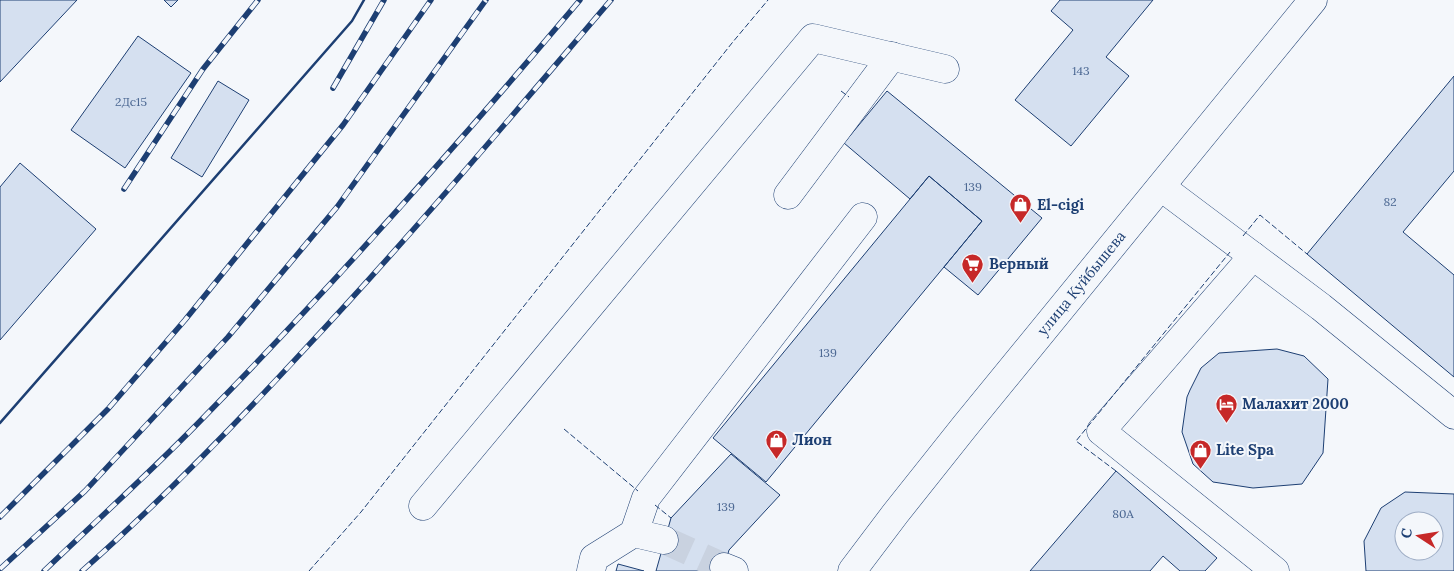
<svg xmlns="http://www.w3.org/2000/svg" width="1454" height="571" viewBox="0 0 1454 571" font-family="Lora,serif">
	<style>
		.building { fill: #d5e0f0; stroke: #1d3f73; fill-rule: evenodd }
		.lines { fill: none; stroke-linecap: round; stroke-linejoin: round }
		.minor-tunnel { stroke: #c9d2e0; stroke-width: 28; stroke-dasharray: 28 14; stroke-linecap: butt }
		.minor-casing { stroke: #1d3f73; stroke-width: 29 }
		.minor { stroke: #f4f7fb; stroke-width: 28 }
		.rail-casing { stroke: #1d3f73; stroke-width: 5.5 }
		.rail { stroke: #f4f7fb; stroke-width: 4; stroke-dasharray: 11; stroke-linecap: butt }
		.fence { stroke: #1d3f73; stroke-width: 1; stroke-dasharray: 6 2.5; stroke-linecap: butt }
		.wall { stroke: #1d3f73; stroke-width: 2.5 }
		.labels { text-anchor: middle; stroke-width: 4; stroke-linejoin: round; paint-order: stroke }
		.number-label { font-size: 12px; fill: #4b6792 }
		.poi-label { font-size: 15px; font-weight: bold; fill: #1d3f73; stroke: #f4f7fb; text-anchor: start }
		.street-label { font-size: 15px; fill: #1d3f73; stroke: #f4f7fb }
	</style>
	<rect width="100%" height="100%" fill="#f4f7fb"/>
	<path class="building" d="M 0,0 L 77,0 L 0,82 Z
		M 164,0 L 178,0 L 171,7 Z
		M 1060,0 L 1153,0 L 1106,57 L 1129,76 L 1071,146 L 1015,100 L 1073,30 L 1051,11 Z
		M 138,36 L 191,73 L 125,168 L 71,130 Z
		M 1454,76 L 1454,171 L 1403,232 L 1454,275 L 1454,377 L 1307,254 Z
		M 218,81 L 249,100 L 202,177 L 171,158 Z
		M 887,91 L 1042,218 L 978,295 L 944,267 L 982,221 L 929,176 L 910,199 L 844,143 Z
		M 20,163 L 96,229 L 0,340 L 0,187 Z
		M 929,176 L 982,221 L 766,482 L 713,438 Z
		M 1277,349 L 1304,356 L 1328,379 L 1323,453 L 1302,484 L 1253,488 L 1213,482 L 1193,464 L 1182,432 L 1187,397 L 1190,390 L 1201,368 L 1219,353 Z
		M 731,454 L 780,495 L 729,550 L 723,571 L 656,571 L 671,518 Z
		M 1116,471 L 1217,558 L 1205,571 L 1180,571 L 1163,556 L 1150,571 L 1030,571 Z
		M 1405,492 L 1454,494 L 1454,571 L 1366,571 L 1364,541 L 1381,508 ZM 1404,521 L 1434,521 L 1434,551 L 1404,551 Z
		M 618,564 L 644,571 L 616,571 Z"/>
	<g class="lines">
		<path class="minor-tunnel" d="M 664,540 L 724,567"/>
		<defs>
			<g id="minor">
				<path d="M 1161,187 L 1321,307 L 1454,415"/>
				<path d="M 788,195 L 892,56"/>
				<path d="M 1253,256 L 1101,431 L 1275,571"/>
				<path d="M 423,506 L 813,38 L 945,69"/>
				<path d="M 634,533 L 646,498 L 863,217"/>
				<path d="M 724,567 L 734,571"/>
				<path d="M 591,571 L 594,558 L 634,533 L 664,540"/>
				<path id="s1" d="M 852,571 L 895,514 L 965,426 L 1313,0"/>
			</g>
		</defs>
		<use href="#minor" class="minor-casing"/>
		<use href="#minor" class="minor"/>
		<defs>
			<path id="rail" d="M 333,88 L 384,0
				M 124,189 L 203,69 L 258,0
				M 0,517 L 108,409 L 185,320 L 343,125 L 431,0
				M 0,569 L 85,491 L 228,337 L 337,207 L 486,0
				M 44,571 C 98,519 154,469 206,415 C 336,282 460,142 580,0
				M 82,571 C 160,502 233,427 304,350 C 410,237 510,118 611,0"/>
		</defs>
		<use href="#rail" class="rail-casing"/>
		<use href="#rail" class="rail"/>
		<path class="fence" d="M 841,91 L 849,97
			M 1243,236 L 1260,215 L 1307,254
			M 564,429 L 638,491
			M 1116,471 L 1076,441 L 1230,252
			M 655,505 L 671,518
			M 309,571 L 361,512 L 732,43 L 768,0"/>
		<path class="wall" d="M 0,423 L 352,21 L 364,0"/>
	</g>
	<defs>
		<symbol id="shop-pin" viewBox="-11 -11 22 30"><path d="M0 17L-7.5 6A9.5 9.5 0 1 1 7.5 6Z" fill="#c62828" stroke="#f4f7fb"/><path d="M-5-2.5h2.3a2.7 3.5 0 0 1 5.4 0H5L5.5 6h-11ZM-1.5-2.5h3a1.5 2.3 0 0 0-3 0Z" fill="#fff"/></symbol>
		<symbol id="supermarket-pin" viewBox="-11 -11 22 30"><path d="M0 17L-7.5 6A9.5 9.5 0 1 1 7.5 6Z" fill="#c62828" stroke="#f4f7fb"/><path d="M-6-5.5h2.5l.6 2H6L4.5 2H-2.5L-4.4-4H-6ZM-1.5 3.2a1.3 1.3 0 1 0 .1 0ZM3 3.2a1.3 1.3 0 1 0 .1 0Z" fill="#fff"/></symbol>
		<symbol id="hotel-pin" viewBox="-11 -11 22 30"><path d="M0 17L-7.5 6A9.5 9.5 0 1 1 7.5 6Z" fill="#c62828" stroke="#f4f7fb"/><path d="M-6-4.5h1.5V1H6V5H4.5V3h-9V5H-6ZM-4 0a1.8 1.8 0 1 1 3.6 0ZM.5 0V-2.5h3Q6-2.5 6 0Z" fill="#fff"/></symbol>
	</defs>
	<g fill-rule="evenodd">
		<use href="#shop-pin" x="1008" y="192" width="25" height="34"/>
		<use href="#supermarket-pin" x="960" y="252" width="25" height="34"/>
		<use href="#hotel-pin" x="1214" y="392" width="25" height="34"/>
		<use href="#shop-pin" x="764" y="428" width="25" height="34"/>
		<use href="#shop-pin" x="1188" y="438" width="25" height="34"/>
	</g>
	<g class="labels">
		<g class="number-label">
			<text x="1081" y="75">143</text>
			<text x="131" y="106">2Дс15</text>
			<text x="973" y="191">139</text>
			<text x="1390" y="206">82</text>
			<text x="828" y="357">139</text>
			<text x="726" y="511">139</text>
			<text x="1123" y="518">80А</text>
		</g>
		<g class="poi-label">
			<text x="1037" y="210">El-cigi</text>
			<text x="989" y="269">Верный</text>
			<text x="1242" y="409">Малахит 2000</text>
			<text x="792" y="445">Лион</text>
			<text x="1216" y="455">Lite Spa</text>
		</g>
		<g class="street-label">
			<text dy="5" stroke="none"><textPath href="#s1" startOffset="368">улица Куйбышева</textPath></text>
		</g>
	</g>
	<g transform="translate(1419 536) rotate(282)"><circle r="24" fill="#f4f7fb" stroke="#9eadc5"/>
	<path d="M0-4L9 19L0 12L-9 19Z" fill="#c62828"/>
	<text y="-8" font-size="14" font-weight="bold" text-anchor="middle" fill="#1d3f73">С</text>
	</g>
</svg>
